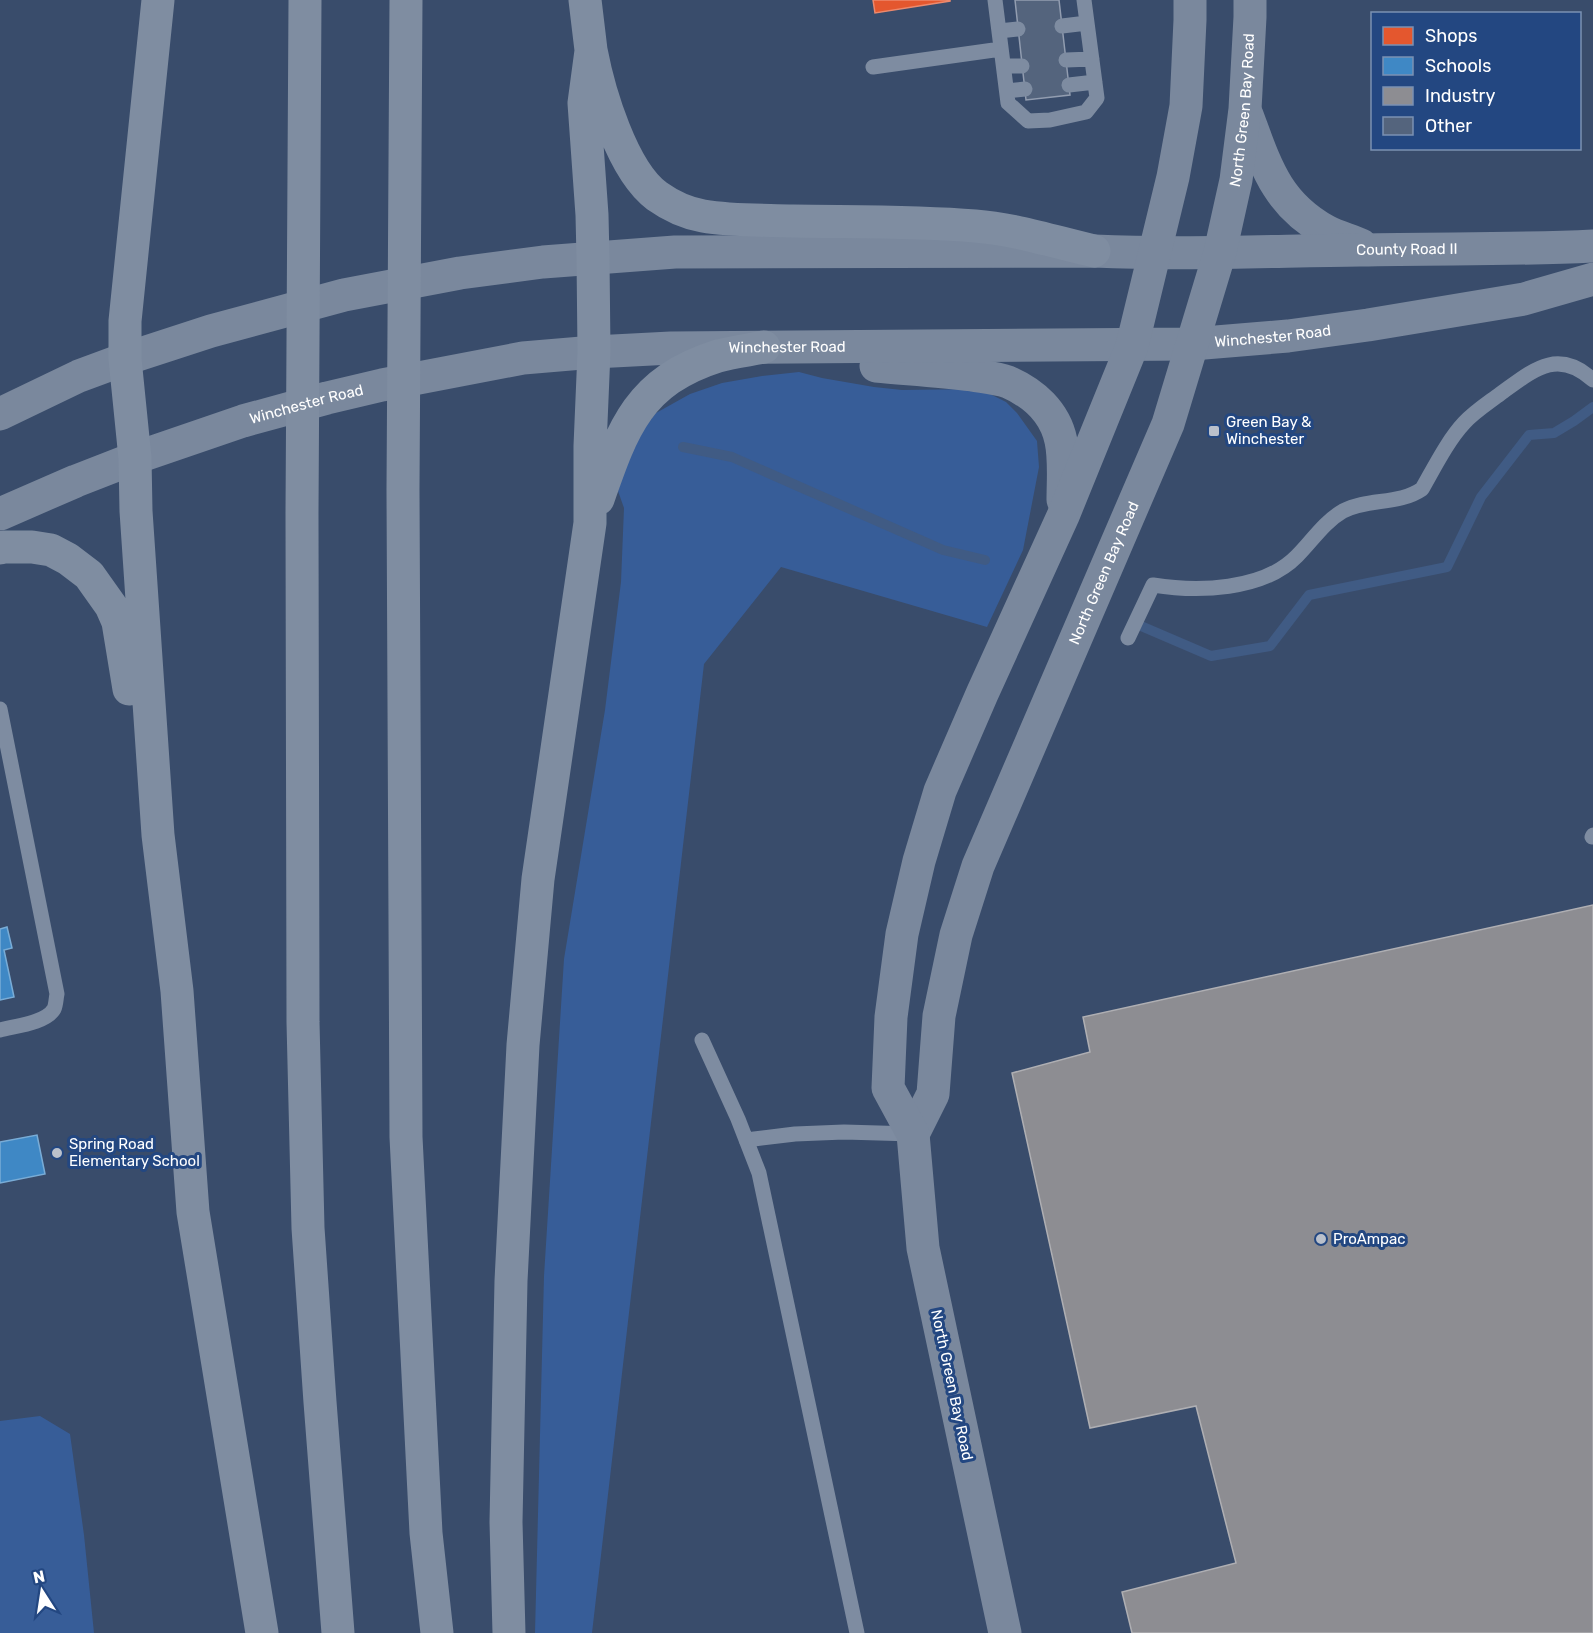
<svg xmlns="http://www.w3.org/2000/svg" width="1593" height="1633" viewBox="0 0 1593 1633" font-family="Rubik,sans-serif">
	<style>
		.green { fill: #375d98 }
		.shops { fill: #e4572e; stroke: #ec896d; stroke-width: 1.5 }
		.schools { fill: #3f88c5; stroke: #79acd6; stroke-width: 1.5 }
		.industry { fill: #8d8d92; stroke: #afafb3; stroke-width: 1.5 }
		.lines { fill: none; stroke-linecap: round; stroke-linejoin: round }
		.stream { stroke: #405b84; stroke-width: 10 }
		.building { fill: #54647d; stroke: #929db0; stroke-width: 1.5 }
		.lane { stroke: #7e8ca1; stroke-width: 15 }
		.secondary { stroke: #7a889d; stroke-width: 33 }
		.highway { stroke: #7f8da1; stroke-width: 33 }
		.poi-dot { fill: #bac0cb; stroke: #234781; stroke-width: 2 }
		.labels { text-anchor: middle; stroke-width: 6; stroke-linejoin: round; paint-order: stroke }
		.street-label { font-size: 15px; fill: #fff; stroke: #234781 }
		.poi-label { font-size: 15px; fill: #fff; stroke: #234781; text-anchor: start }
	</style>
	<rect width="100%" height="100%" fill="#394c6b"/>
	<path class="green" d="M 799,372 L 822,378 L 874,387 L 902,390 L 980,389 L 1006,402 L 1017,413 L 1037,441 L 1039,467 L 1023,550 L 987,627 L 781,567 L 704,664 L 592,1633 L 535,1633 L 544,1276 L 564,959 L 605,710 L 621,582 L 624,508 L 618,491 L 628,459 L 645,427 L 656,413 L 690,394 L 722,383 L 762,376 Z
		M 40,1416 L 70,1434 L 84,1535 L 94,1633 L 0,1633 L 0,1421 Z"/>
	<path class="shops" d="M 873,0 L 950,0 L 950,1 L 875,13 Z"/>
	<path class="schools" d="M 7,927 L 12,948 L 4,950 L 14,997 L 0,1000 L 0,929 Z
		M 37,1135 L 45,1174 L 0,1183 L 0,1142 Z"/>
	<path class="industry" d="M 1593,905 L 1593,1633 L 1132,1633 L 1122,1592 L 1236,1563 L 1196,1406 L 1090,1428 L 1012,1073 L 1090,1052 L 1083,1017 Z"/>
	<g class="lines">
		<path class="stream" d="M 683,447 L 732,457 L 943,550 L 985,560
			M 1141,626 L 1211,656 L 1270,646 L 1309,595 L 1447,567 L 1481,497 L 1529,435 L 1554,433 L 1574,421 L 1593,407"/>
	</g>
	<path class="building" d="M 1015,0 L 1059,0 L 1070,95 L 1026,100 Z"/>
	<g class="lines">
		<path class="lane" d="M 995,0 L 1008,103 L 1028,121 L 1050,120 L 1086,112 L 1097,98 L 1084,0
			M 1062,26 L 1087,23
			M 999,31 L 1018,29
			M 1066,60 L 1092,59
			M 1004,66 L 1022,66
			M 873,67 L 1001,49
			M 1069,85 L 1095,82
			M 1007,91 L 1025,89
			M 1128,638 L 1153,585 C 1197,592 1263,591 1297,556 C 1312,541 1324,522 1343,511 C 1368,498 1399,505 1422,489 C 1434,468 1448,440 1464,423 C 1474,412 1488,403 1500,394 C 1532,371 1557,347 1593,380
			M 0,709 L 57,994 C 56,998 56,1005 54,1009 C 46,1023 15,1026 0,1030
			M 1592,837 L 1593,835
			M 702,1040 L 738,1119 L 759,1173 L 857,1633
			M 746,1140 L 795,1134 L 844,1132 L 913,1134"/>
		<g class="secondary">
			<path d="M 1247,115 C 1266,166 1276,203 1326,231 C 1337,237 1350,240 1361,245"/>
			<path d="M 876,366 C 908,369 940,371 972,375 C 984,377 997,378 1008,382 C 1033,393 1055,412 1061,441 C 1065,460 1063,480 1063,500"/>
			<path id="s1" d="M 0,414 L 79,376 L 125,359 L 211,331 L 344,295 L 460,273 L 543,262 L 675,252 L 1094,251 C 1183,255 1271,251 1360,250 C 1438,248 1515,250 1593,246"/>
			<path id="s2" d="M 0,514 L 76,481 L 135,458 L 243,421 L 327,398 L 382,385 L 523,358 L 594,352 L 671,348 L 1192,344 L 1288,336 L 1368,325 L 1524,299 L 1593,279"/>
			<path id="s3" d="M 913,1134 L 933,1094 L 939,1016 L 956,935 L 978,866 L 1168,424 L 1220,252 L 1236,180 L 1245,109 L 1250,17 L 1250,0"/>
			<path d="M 1005,1633 L 923,1248 L 913,1134 L 888,1088 L 891,1017 L 902,934 L 919,861 L 940,791 L 982,694 L 1063,516 L 1132,346 L 1173,177 L 1186,106 L 1190,20 L 1190,0"/>
		</g>
		<path class="highway" d="M 158,0 L 125,321 L 125,359 L 135,458 L 136,511 L 158,835 L 177,991 L 193,1212 L 262,1633
			M 305,0 L 302,513 L 303,1022 L 308,1228 L 320,1402 L 338,1633
			M 406,0 L 403,490 L 406,1137 L 426,1533 L 437,1633
			M 585,0 C 587,16 589,33 591,50 C 599,92 622,170 657,196 C 671,206 686,213 703,216 C 732,221 763,220 793,221 C 854,222 915,221 975,226 C 1015,229 1055,242 1094,251
			M 598,499 C 623,427 639,381 718,356 C 733,352 749,350 764,347
			M 0,548 L 4,547 L 32,547 L 51,550 L 68,559 L 89,575 L 111,606 L 118,622 L 129,689
			M 509,1633 L 506,1522 L 511,1281 L 523,1045 L 538,879 L 590,523 L 590,446 L 594,352 L 593,258 L 592,215 L 584,103 L 591,51"/>
	</g>
	<g class="poi-dot">
		<rect x="1208" y="425" width="12" height="12" rx="3"/>
		<circle cx="57" cy="1153" r="6"/>
		<circle cx="1321" cy="1239" r="6"/>
	</g>
	<g class="labels">
		<g class="street-label">
			<text dy="5" stroke="none"><textPath href="#s3" startOffset="1083">North Green Bay Road</textPath></text>
			<text dy="5" stroke="none"><textPath href="#s1" startOffset="1431">County Road II</textPath></text>
			<text dy="5" stroke="none"><textPath href="#s2" startOffset="1298">Winchester Road</textPath></text>
			<text dy="5" stroke="none"><textPath href="#s2" startOffset="812">Winchester Road</textPath></text>
			<text dy="5" stroke="none"><textPath href="#s2" startOffset="326">Winchester Road</textPath></text>
			<text dy="5" stroke="none"><textPath href="#s3" startOffset="597">North Green Bay Road</textPath></text>
			<text transform="translate(952 1385) rotate(78)" y="5">North Green Bay Road</text>
		</g>
		<g class="poi-label">
			<text x="1226" y="427">Green Bay &amp;<tspan x="1226" dy="17">Winchester</tspan></text>
			<text x="69" y="1149">Spring Road<tspan x="69" dy="17">Elementary School</tspan></text>
			<text x="1333" y="1244">ProAmpac</text>
		</g>
	</g>
	<rect x="1371" y="12" width="210" height="138" fill="#234781" stroke="#7b91b3" stroke-width="1.5"/>
	<rect x="1383" y="27" width="30" height="18" fill="#e4572e" stroke="#7b91b3" stroke-width="1.5"/>
	<text x="1425" y="42" font-size="18" fill="#ffffff">Shops</text>
	<rect x="1383" y="57" width="30" height="18" fill="#3f88c5" stroke="#7b91b3" stroke-width="1.5"/>
	<text x="1425" y="72" font-size="18" fill="#ffffff">Schools</text>
	<rect x="1383" y="87" width="30" height="18" fill="#8d8d92" stroke="#7b91b3" stroke-width="1.5"/>
	<text x="1425" y="102" font-size="18" fill="#ffffff">Industry</text>
	<rect x="1383" y="117" width="30" height="18" fill="#54647d" stroke="#7b91b3" stroke-width="1.5"/>
	<text x="1425" y="132" font-size="18" fill="#ffffff">Other</text>
	<g transform="translate(42 1591) rotate(348)" stroke="#234781" stroke-width="4.5" paint-order="stroke">
	<path d="M0-4.5L10 22L0 15L-10 22Z" fill="#ffffff"/>
	<text y="-9" font-size="16" font-weight="bold" text-anchor="middle" fill="#ffffff">N</text>
	</g>
</svg>
